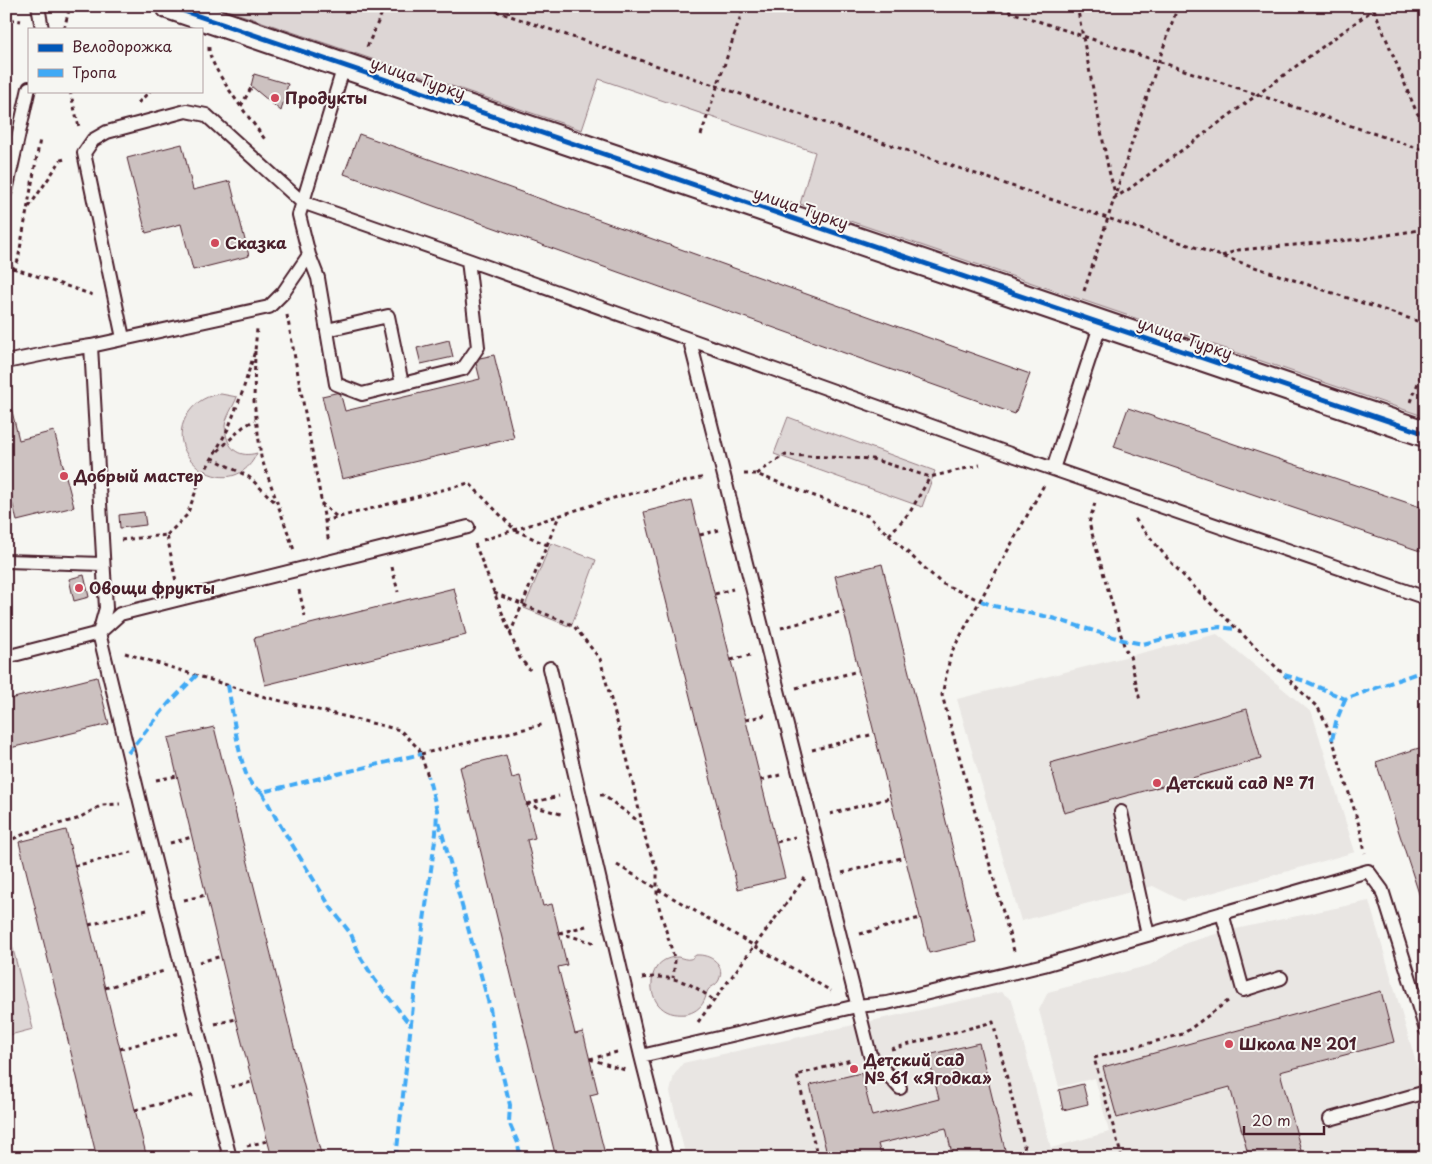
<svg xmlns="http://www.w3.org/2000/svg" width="1432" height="1164" viewBox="0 0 1432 1164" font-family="'Playpen Sans',sans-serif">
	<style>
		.built { fill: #e9e6e3 }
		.green { fill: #ddd6d5; stroke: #947a80 }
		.building { fill: #ccc1c0; stroke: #4a1f2b }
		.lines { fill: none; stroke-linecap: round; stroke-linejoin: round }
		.service-casing { stroke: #4a1f2b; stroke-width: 16 }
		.minor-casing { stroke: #4a1f2b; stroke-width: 29 }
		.path { stroke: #4a1f2b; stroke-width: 3; stroke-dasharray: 4 4; stroke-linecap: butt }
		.service { stroke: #f6f6f2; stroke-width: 12 }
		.minor { stroke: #f6f6f2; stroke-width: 25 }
		.quiet { stroke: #3fa9f5; stroke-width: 4; stroke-dasharray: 8 4; stroke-linecap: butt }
		.cycleway-casing { stroke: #f6f6f2; stroke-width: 8 }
		.cycleway { stroke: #0057b8; stroke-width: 5 }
		.poi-dot { fill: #d1495b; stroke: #f6f6f2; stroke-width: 2 }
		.labels { text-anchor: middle; stroke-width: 4; stroke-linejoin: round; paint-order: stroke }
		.street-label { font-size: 16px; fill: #4a1f2b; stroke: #f6f6f2 }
		.poi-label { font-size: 16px; font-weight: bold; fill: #4a1f2b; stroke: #f6f6f2; text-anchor: start }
	</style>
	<rect width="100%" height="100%" fill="#f6f6f2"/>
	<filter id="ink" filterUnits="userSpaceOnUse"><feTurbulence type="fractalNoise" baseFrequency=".02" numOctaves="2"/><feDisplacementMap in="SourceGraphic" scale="10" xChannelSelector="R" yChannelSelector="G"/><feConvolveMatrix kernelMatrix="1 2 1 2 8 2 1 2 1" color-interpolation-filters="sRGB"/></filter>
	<g filter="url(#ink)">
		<path class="built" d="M 1217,634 L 1312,713 L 1355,852 L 1183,901 L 1153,886 L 1021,921 L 957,699 Z
			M 1369,901 L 1426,1097 L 1426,1158 L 686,1158 L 670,1092 L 674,1075 L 683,1063 L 1001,992 L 1012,1000 L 1051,1148 L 1109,1132 L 1095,1078 L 1059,1087 L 1039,1010 L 1048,992 L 1150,965 L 1186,943 L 1226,931 Z"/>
		<path class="green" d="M 215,6 L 1426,6 L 1426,417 L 800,204 L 815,152 L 599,79 L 582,130 Z
			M 221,394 L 237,397 C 234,406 226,416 225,426 C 225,427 226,432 226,434 C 229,450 240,458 257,453 C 232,508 157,456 189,412 C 197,401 208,395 221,394 Z
			M 788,417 L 935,471 L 922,507 L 774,454 Z
			M 551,543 L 596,560 L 571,627 L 524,608 Z
			M 6,921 L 33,1029 L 6,1036 Z
			M 696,955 C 710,954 726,964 719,980 C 716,986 711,986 708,990 C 706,993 706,998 704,1001 C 701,1008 693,1013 686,1014 C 675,1015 665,1013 658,1004 C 654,999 651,990 652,983 C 652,968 662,957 678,957 C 682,958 687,960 690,959 C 692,959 694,956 696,955 Z"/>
		<path class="building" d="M 254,74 L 288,84 L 281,111 L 251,86 Z
			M 359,134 L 1030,374 L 1015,414 L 344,174 Z
			M 182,144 L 193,190 L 230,181 L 249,256 L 193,270 L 181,224 L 146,233 L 127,158 Z
			M 449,340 L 453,357 L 421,364 L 417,348 Z
			M 494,355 L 514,438 L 342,479 L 322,396 L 340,392 L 345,411 L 480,379 L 475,359 Z
			M 7,391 L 19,440 L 54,431 L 74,507 L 17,521 L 6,478 Z
			M 1128,408 L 1426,509 L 1426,553 L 1114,447 Z
			M 691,500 L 785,878 L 738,889 L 644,512 Z
			M 144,512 L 146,525 L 120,528 L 119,515 Z
			M 882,564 L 976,942 L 929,953 L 835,576 Z
			M 84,575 L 89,597 L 74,601 L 69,579 Z
			M 454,588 L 466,635 L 265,685 L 254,638 Z
			M 97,677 L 109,724 L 6,749 L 6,700 Z
			M 1247,709 L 1261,759 L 1064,813 L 1050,763 Z
			M 214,727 L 322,1158 L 272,1158 L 236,1019 L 168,738 Z
			M 1422,747 L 1426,757 L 1426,915 L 1376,762 Z
			M 506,755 L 512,778 L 520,776 L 535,838 L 527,840 L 543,906 L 552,904 L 567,965 L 558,967 L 575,1034 L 583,1032 L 598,1093 L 590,1095 L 606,1158 L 556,1158 L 460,767 Z
			M 66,830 L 105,988 L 147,1158 L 97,1158 L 19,842 Z
			M 1381,991 L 1394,1042 L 1280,1072 L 1303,1158 L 1249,1158 L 1230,1087 L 1117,1118 L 1103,1067 Z
			M 979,1043 L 1007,1158 L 953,1158 L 946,1128 L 878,1144 L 882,1158 L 828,1158 L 810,1085 L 861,1073 L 872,1116 L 939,1099 L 928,1055 Z
			M 1083,1084 L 1088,1104 L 1063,1110 L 1059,1090 Z"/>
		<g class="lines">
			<defs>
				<path id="service" d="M 38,6 L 42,29
					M 6,191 L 29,88
					M 309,255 L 318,278 L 336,384 L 362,394 L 463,369 L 478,347 L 468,260
					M 327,330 L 388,316 L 402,384
					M 123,338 L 84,153 L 93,140 L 107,132 L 186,111 L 206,115 L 302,202 L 468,260 L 1007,453 L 1426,598
					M 690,341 L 870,1055 L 900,1088
					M 91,346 L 269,307 L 283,293 L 309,255 L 299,215 L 344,66
					M 6,362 L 64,350 L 91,346 L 106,608 L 99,633 L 146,826 L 230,1158
					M 1053,469 L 1101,323
					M 6,561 L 102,564
					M 6,657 L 99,633 L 120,614 L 468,527
					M 550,668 L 641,1056 L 667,1158
					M 1121,812 L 1148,935
					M 1222,913 L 1243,990 L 1281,978
					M 641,1056 L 857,1006 L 887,1003 L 1044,965 L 1368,871 L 1382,890 L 1426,1030
					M 1330,1119 L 1426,1092"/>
				<path id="minor" d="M 169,6 L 1426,434"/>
			</defs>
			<use href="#service" class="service-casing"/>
			<use href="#minor" class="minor-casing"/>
			<path class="path" d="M 481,6 L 1047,198 L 1426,324
				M 993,6 L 1426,151
				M 1077,6 L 1108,167 L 1116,197 L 1129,189 L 1378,6
				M 1374,9 L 1416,111 L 1426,127
				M 64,29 L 70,6
				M 6,34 L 10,19 L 21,21
				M 209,47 C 207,66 254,123 266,141
				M 367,47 L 385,6
				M 70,91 L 79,127
				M 138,103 L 150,91
				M 241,106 L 251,88
				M 701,135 L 744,6
				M 29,207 L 61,160 L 65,159
				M 1222,256 L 1238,250 L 1362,239 L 1426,229
				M 13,268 L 93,295
				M 6,275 L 16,265 L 18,260 L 40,139
				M 1084,291 C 1116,196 1144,100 1178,6
				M 287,315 L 329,543
				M 255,351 L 254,401 L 261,457 L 294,550
				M 1411,402 L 1426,361
				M 218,451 L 243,427 L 255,420
				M 212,458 L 249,477 L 275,502
				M 744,474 L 756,474 L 868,516 L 941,583 L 981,601
				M 757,474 L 784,455 L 872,459 L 930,477 L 980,465
				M 321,503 L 338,518
				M 1095,503 L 1089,523 L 1125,649 L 1130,656 L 1140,701
				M 1135,519 L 1167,558 L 1198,591 L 1318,708 C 1331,730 1337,754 1344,778 C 1352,803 1361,827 1365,853
				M 324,521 L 469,483 L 515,530 L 547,545
				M 167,535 L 187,515 L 200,480 L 228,429 L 242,393 L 255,351 L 257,329
				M 700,535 L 719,530
				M 889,535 L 910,512 L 930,477
				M 121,540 L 167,535 L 176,582
				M 483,540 L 617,497 L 705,477
				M 475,544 L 520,658 L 530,670
				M 392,567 L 398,592
				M 299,590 L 305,616
				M 494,593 L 573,625 L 600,659 L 628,762 L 647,845 L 657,869 L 657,900 L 675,961 L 673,978
				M 715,594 L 733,589
				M 781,628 L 844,611
				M 510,634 L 559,516
				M 125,653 L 265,697 L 400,730 L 419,749 L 428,776
				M 731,660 L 750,655
				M 796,688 L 858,671
				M 746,720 L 765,715
				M 812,750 L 874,734
				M 421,754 L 545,724
				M 156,780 L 177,776
				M 761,780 L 780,775
				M 600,795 L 603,795 L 642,824
				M 526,804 L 564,815
				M 527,804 L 559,796
				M 830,814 L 890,798
				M 6,842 L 29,832 L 77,819 L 102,805 L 120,804
				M 777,842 L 795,837
				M 170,843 L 192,837
				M 617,865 L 831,991
				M 74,866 L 132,852
				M 842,873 L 905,857
				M 184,900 L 206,895
				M 89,925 L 147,910
				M 559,933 L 595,943
				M 559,933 L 590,925
				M 860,934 L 920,918
				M 1014,951 L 942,695 L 951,653 L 1044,485
				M 199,962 L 222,956
				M 642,978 C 669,974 693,982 714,1001
				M 105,988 L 164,971
				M 698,1022 L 805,878
				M 215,1024 L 236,1019
				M 120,1049 L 180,1033
				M 891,1049 L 993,1022 L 1027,1158
				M 590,1059 L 625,1070
				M 590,1059 L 621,1051
				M 231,1087 L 252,1082
				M 135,1110 L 195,1095
				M 247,1146 L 267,1141
				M 818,1158 L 797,1075 L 851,1060
				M 1122,1158 L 1094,1058 L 1183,1034 L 1228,1001"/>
			<use href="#service" class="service"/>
			<use href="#minor" class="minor"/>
			<path class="quiet" d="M 981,601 L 994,606 L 1049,617 L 1123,640 L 1143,644 L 1195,631 L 1220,627 L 1235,629
				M 1284,675 L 1305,681 L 1345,699 L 1426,670
				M 228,685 C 232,708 239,765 250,782 C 253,787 257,789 262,792 L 421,754
				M 1332,740 L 1336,722 L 1345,699
				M 128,753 L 169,703 L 197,675
				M 262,792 L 277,820 L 331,908 L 351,934 L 361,958 L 375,980 L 411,1026
				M 439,822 L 490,1008 L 495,1044 L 510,1105 L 509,1122 L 518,1143 L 520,1158
				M 396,1158 L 416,979 L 436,833 L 437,810 L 428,776"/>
			<defs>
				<path id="cycleway" d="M 169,6 L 1426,434"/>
			</defs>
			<use href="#cycleway" class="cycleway-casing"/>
			<use href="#cycleway" class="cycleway"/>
		</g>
	</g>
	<g class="poi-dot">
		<circle cx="275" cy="98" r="5"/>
		<circle cx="215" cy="243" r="5"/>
		<circle cx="64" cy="476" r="5"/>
		<circle cx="79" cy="588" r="5"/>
		<circle cx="1157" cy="783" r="5"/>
		<circle cx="1229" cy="1044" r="5"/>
		<circle cx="854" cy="1069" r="5"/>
	</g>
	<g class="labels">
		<g class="street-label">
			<text transform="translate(418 78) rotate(19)" y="6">улица Турку</text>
			<text transform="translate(801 208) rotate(19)" y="6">улица Турку</text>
			<text transform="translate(1185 338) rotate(19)" y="6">улица Турку</text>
		</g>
		<g class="poi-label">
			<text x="285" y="104">Продукты</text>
			<text x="225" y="249">Сказка</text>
			<text x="74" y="482">Добрый мастер</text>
			<text x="89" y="594">Овощи фрукты</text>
			<text x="1167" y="789">Детский сад № 71</text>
			<text x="1239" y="1050">Школа № 201</text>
			<text x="864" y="1066">Детский сад<tspan x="864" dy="18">№ 61 «Ягодка»</tspan></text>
		</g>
	</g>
	<rect width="1432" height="1164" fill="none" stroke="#f6f6f2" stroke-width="25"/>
	<rect x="12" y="12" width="1407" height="1139" fill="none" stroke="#4a1f2b" stroke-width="2" filter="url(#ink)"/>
	<rect x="28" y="28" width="175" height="65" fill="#f6f6f2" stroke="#b1a0a2"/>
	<rect x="38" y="44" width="25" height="8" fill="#0057b8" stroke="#b1a0a2"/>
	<text x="72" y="52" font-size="15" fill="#4a1f2b">Велодорожка</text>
	<rect x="38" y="69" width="25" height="8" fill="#3fa9f5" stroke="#b1a0a2"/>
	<text x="72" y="78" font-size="15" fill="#4a1f2b">Тропа</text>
	<path d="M1244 1126v8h80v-8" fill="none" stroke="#4a1f2b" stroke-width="2.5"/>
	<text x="1252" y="1126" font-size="15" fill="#4a1f2b" stroke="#f6f6f2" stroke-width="4" paint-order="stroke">20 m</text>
</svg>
